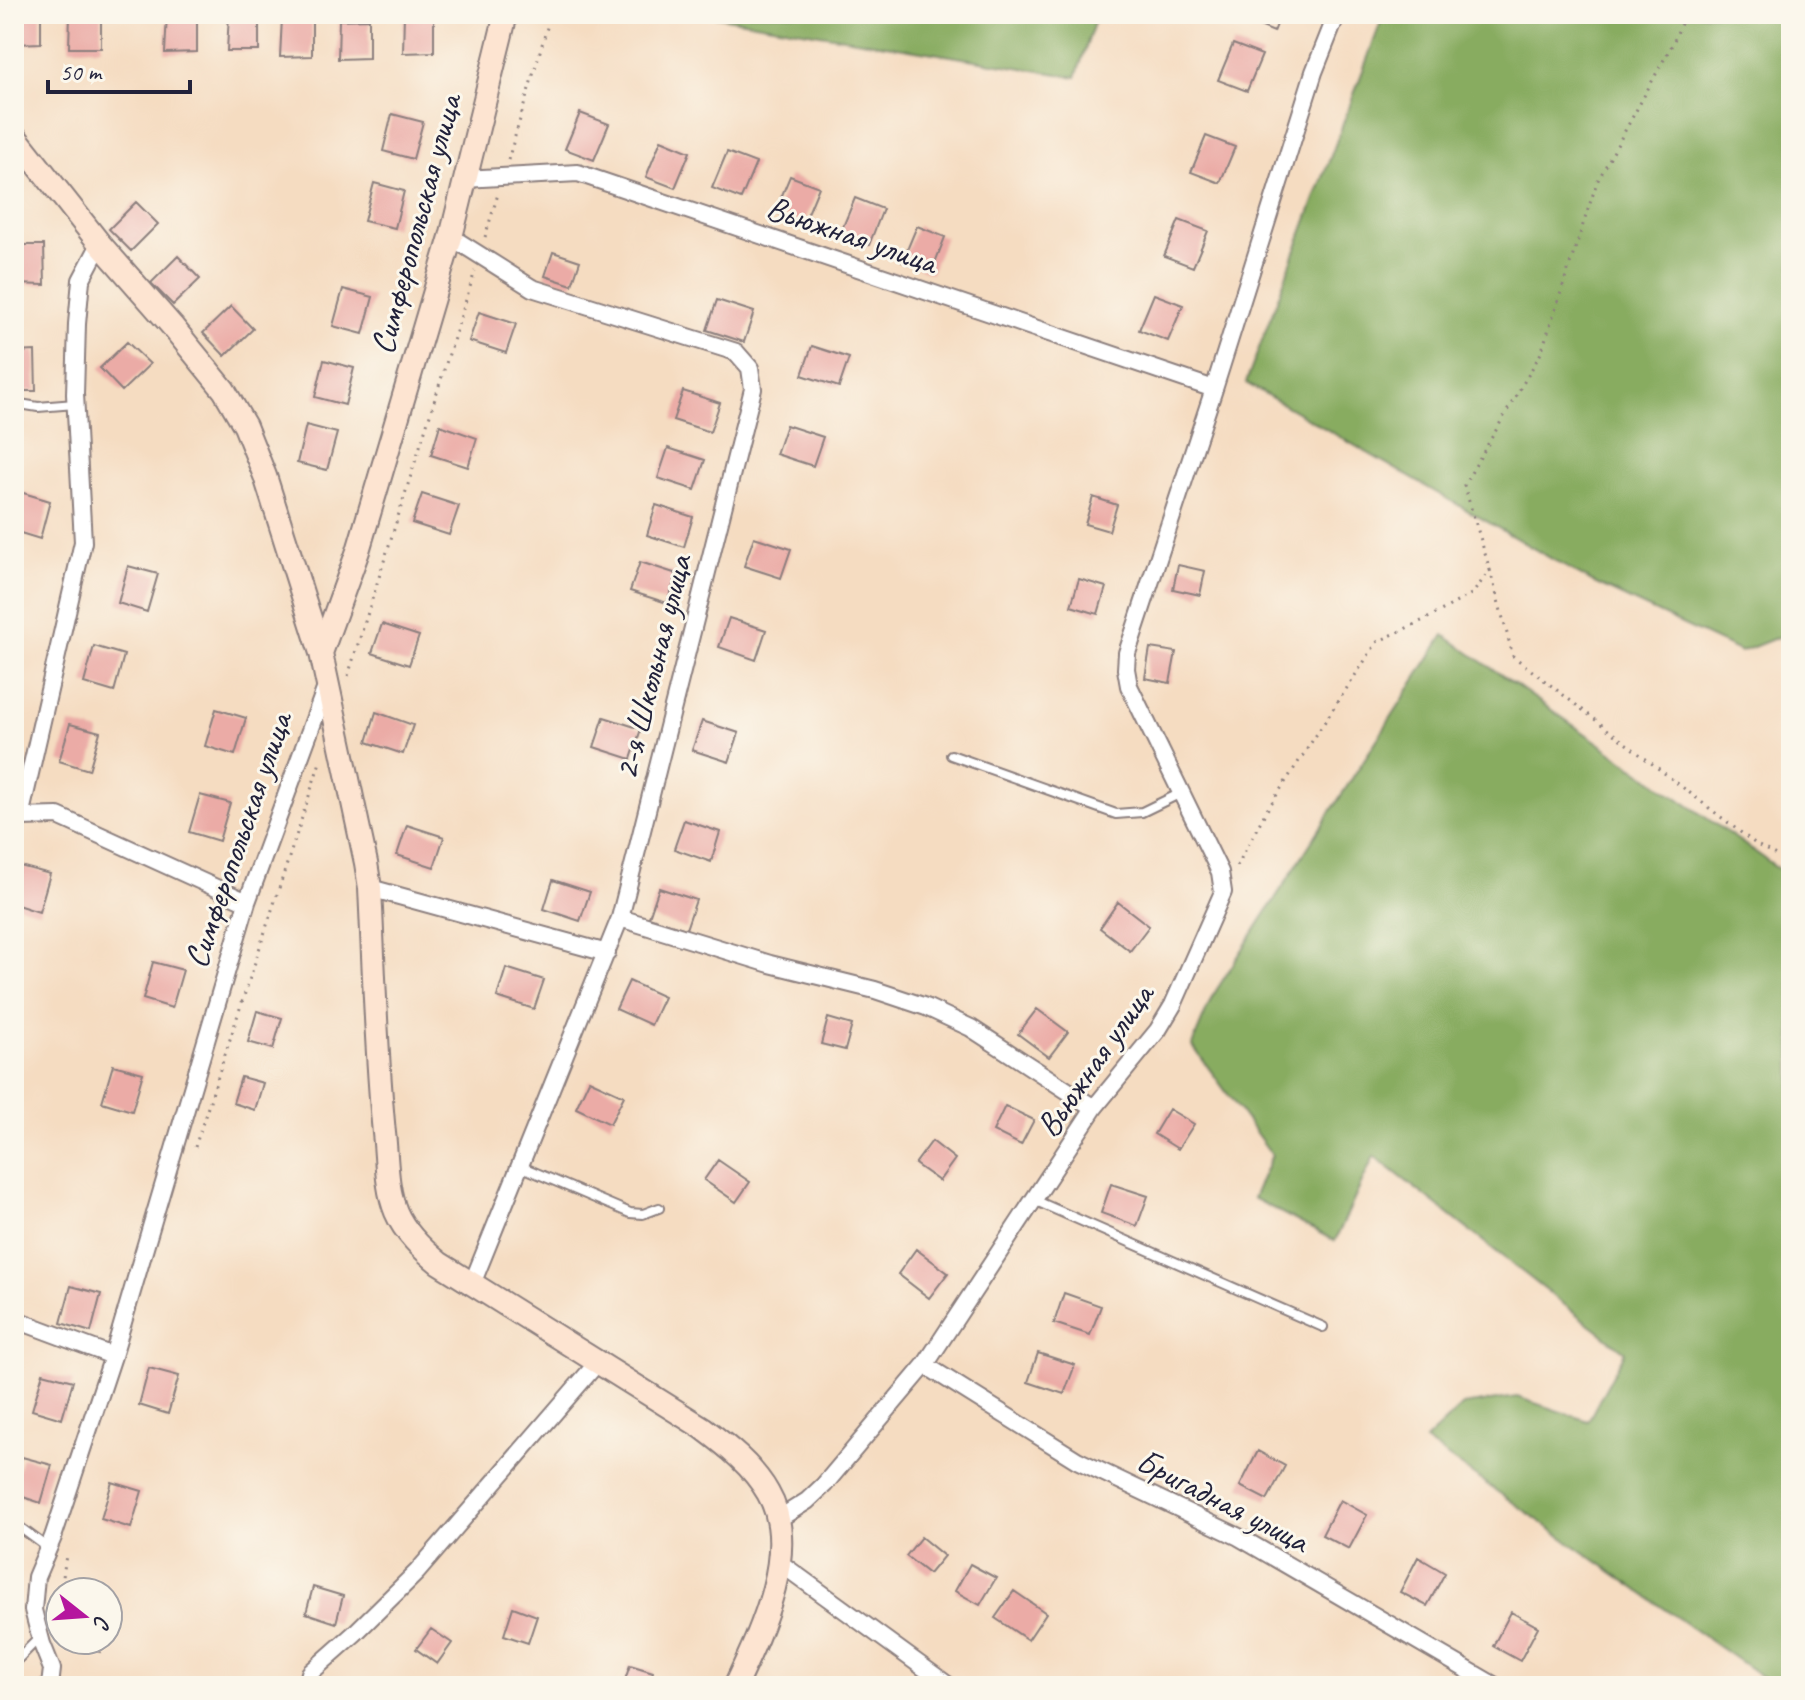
<svg xmlns="http://www.w3.org/2000/svg" width="1805" height="1700" viewBox="0 0 1805 1700" font-family="Caveat,sans-serif">
	<style>
		.forest { fill: #88ac61; stroke: #55674e; stroke-width: 2 }
		.building { fill: #ebaba6 }
		.lines { fill: none; stroke-linecap: round; stroke-linejoin: round }
		.lane-casing { stroke: #8c7f7e; stroke-width: 12 }
		.street-casing { stroke: #8c7f7e; stroke-width: 20 }
		.secondary-casing { stroke: #8c7f7e; stroke-width: 26 }
		.path { stroke: #8c7f7e; stroke-width: 3; stroke-dasharray: 2 6; stroke-linecap: butt }
		.lane { stroke: #fff; stroke-width: 8 }
		.street { stroke: #fff; stroke-width: 16 }
		.secondary { stroke: #fde4d1; stroke-width: 22 }
		.labels { text-anchor: middle; stroke-width: 6; stroke-linejoin: round; paint-order: stroke }
		.street-label { font-size: 34px; fill: #22223b; stroke: #fbf7ec }
	</style>
	<rect width="100%" height="100%" fill="#fbf7ec"/>
	<filter id="ink" filterUnits="userSpaceOnUse"><feTurbulence type="fractalNoise" baseFrequency=".0125" numOctaves="2"/><feDisplacementMap in="SourceGraphic" scale="16" xChannelSelector="R" yChannelSelector="G"/><feConvolveMatrix kernelMatrix="1 2 1 2 8 2 1 2 1" color-interpolation-filters="sRGB"/></filter>
	<filter id="wash" filterUnits="userSpaceOnUse"><feTurbulence type="fractalNoise" baseFrequency=".006" numOctaves="4" result="noise"/><feDisplacementMap in="SourceGraphic" scale="32" xChannelSelector="R" yChannelSelector="G"/><feGaussianBlur stdDeviation="1.8" result="paint"/><feColorMatrix in="noise" values="0 0 0 0 0 0 0 0 0 0 0 0 0 0 0 0 0 1.4 0 .05"/><feComposite in="paint" operator="in"/></filter>
	<g filter="url(#wash)">
		<rect width="100%" height="100%" fill="#f5dcc1"/>
		<path class="forest" d="M 702,14 L 1097,14 L 1076,77 Z
			M 1384,14 L 1791,14 L 1791,632 L 1741,652 L 1592,582 L 1246,383 Z
			M 1444,635 L 1791,877 L 1791,1686 L 1775,1686 L 1425,1441 L 1463,1405 L 1517,1397 L 1588,1421 L 1625,1352 L 1374,1156 L 1335,1241 L 1253,1198 L 1272,1155 L 1192,1045 L 1212,997 Z"/>
		<g id="blocks">
			<path class="building" d="M 14,14 L 41,14 L 41,43 L 14,44 Z
				M 70,14 L 101,14 L 101,48 L 69,48 Z
				M 167,14 L 197,14 L 197,52 L 165,53 Z
				M 229,14 L 259,14 L 259,51 L 227,51 Z
				M 404,14 L 434,14 L 434,52 L 403,53 Z
				M 1248,14 L 1281,14 L 1274,32 L 1245,20 Z
				M 312,17 L 312,56 L 280,57 L 282,18 Z
				M 369,19 L 369,58 L 338,59 L 339,20 Z
				M 1233,44 L 1262,55 L 1247,91 L 1218,80 Z
				M 580,113 L 609,124 L 594,160 L 565,149 Z
				M 392,114 L 423,122 L 413,159 L 383,151 Z
				M 1206,136 L 1235,147 L 1220,183 L 1191,172 Z
				M 661,140 L 690,152 L 675,188 L 646,177 Z
				M 727,152 L 756,163 L 741,199 L 712,188 Z
				M 790,176 L 819,187 L 804,223 L 775,212 Z
				M 374,183 L 404,191 L 395,228 L 364,221 Z
				M 855,198 L 883,209 L 869,245 L 840,234 Z
				M 136,202 L 158,224 L 131,251 L 109,229 Z
				M 1179,220 L 1208,231 L 1193,267 L 1164,256 Z
				M 917,226 L 945,237 L 931,273 L 902,262 Z
				M 14,245 L 44,245 L 45,285 L 14,284 Z
				M 553,252 L 580,261 L 572,285 L 545,276 Z
				M 178,256 L 200,279 L 173,305 L 151,283 Z
				M 343,289 L 373,297 L 363,334 L 333,326 Z
				M 1154,294 L 1183,305 L 1168,341 L 1139,330 Z
				M 717,300 L 754,312 L 744,342 L 707,330 Z
				M 231,306 L 253,329 L 225,356 L 203,333 Z
				M 479,312 L 516,324 L 506,353 L 469,341 Z
				M 127,342 L 150,364 L 122,391 L 100,368 Z
				M 812,346 L 849,358 L 839,387 L 802,375 Z
				M 35,351 L 36,391 L 14,391 L 14,352 Z
				M 324,360 L 354,368 L 345,405 L 315,397 Z
				M 683,391 L 720,403 L 710,432 L 673,420 Z
				M 306,425 L 337,433 L 327,470 L 297,463 Z
				M 440,425 L 477,438 L 468,467 L 431,455 Z
				M 786,425 L 823,437 L 813,466 L 776,454 Z
				M 668,448 L 705,460 L 695,490 L 658,478 Z
				M 20,492 L 50,501 L 40,539 L 14,531 L 14,515 Z
				M 422,494 L 459,506 L 449,535 L 412,523 Z
				M 1093,497 L 1117,505 L 1109,531 L 1085,524 Z
				M 656,505 L 693,517 L 684,547 L 647,535 Z
				M 754,537 L 791,549 L 781,578 L 744,566 Z
				M 640,562 L 677,574 L 667,603 L 630,591 Z
				M 1178,565 L 1205,571 L 1200,595 L 1173,589 Z
				M 128,566 L 158,574 L 147,612 L 118,603 Z
				M 1079,579 L 1106,587 L 1098,614 L 1071,606 Z
				M 729,618 L 766,630 L 756,660 L 719,647 Z
				M 382,624 L 419,636 L 409,665 L 372,653 Z
				M 94,646 L 124,655 L 114,692 L 84,683 Z
				M 1150,648 L 1176,652 L 1170,683 L 1145,678 Z
				M 216,709 L 246,718 L 235,755 L 205,746 Z
				M 376,712 L 413,725 L 403,754 L 367,742 Z
				M 604,717 L 641,729 L 631,759 L 594,747 Z
				M 702,721 L 739,733 L 729,762 L 692,750 Z
				M 70,724 L 100,732 L 89,770 L 59,761 Z
				M 200,795 L 230,803 L 219,841 L 189,832 Z
				M 684,820 L 720,832 L 711,862 L 674,849 Z
				M 407,825 L 444,837 L 434,867 L 397,855 Z
				M 20,866 L 50,874 L 39,912 L 14,904 L 14,886 Z
				M 553,880 L 590,892 L 580,921 L 544,909 Z
				M 659,888 L 696,900 L 686,929 L 649,917 Z
				M 1118,902 L 1149,926 L 1130,951 L 1100,928 Z
				M 153,962 L 183,970 L 172,1008 L 143,999 Z
				M 506,968 L 544,980 L 534,1009 L 497,997 Z
				M 629,981 L 664,997 L 651,1025 L 616,1009 Z
				M 1037,1009 L 1068,1032 L 1049,1057 L 1018,1034 Z
				M 257,1011 L 282,1018 L 273,1049 L 248,1042 Z
				M 828,1018 L 852,1025 L 845,1050 L 821,1044 Z
				M 113,1065 L 143,1073 L 132,1111 L 102,1102 Z
				M 241,1077 L 263,1083 L 255,1110 L 233,1103 Z
				M 589,1080 L 624,1096 L 610,1124 L 576,1108 Z
				M 1005,1106 L 1034,1120 L 1021,1145 L 993,1131 Z
				M 1169,1109 L 1194,1124 L 1178,1149 L 1154,1134 Z
				M 932,1141 L 955,1159 L 939,1181 L 915,1164 Z
				M 718,1160 L 750,1182 L 736,1202 L 704,1180 Z
				M 1111,1184 L 1148,1196 L 1137,1226 L 1101,1213 Z
				M 916,1249 L 948,1273 L 929,1298 L 898,1274 Z
				M 71,1286 L 101,1294 L 91,1332 L 61,1323 Z
				M 1064,1293 L 1101,1306 L 1090,1335 L 1054,1323 Z
				M 1038,1353 L 1075,1365 L 1064,1394 L 1028,1382 Z
				M 149,1368 L 179,1376 L 168,1414 L 139,1405 Z
				M 43,1373 L 73,1381 L 62,1419 L 32,1410 Z
				M 1258,1451 L 1285,1466 L 1267,1500 L 1240,1486 Z
				M 22,1457 L 52,1465 L 41,1503 L 14,1494 L 14,1484 Z
				M 112,1482 L 142,1491 L 131,1528 L 101,1519 Z
				M 1340,1500 L 1367,1515 L 1349,1549 L 1322,1535 Z
				M 921,1537 L 944,1556 L 929,1574 L 906,1556 Z
				M 1418,1557 L 1445,1573 L 1427,1606 L 1400,1592 Z
				M 970,1564 L 996,1578 L 980,1605 L 955,1591 Z
				M 313,1587 L 343,1596 L 336,1623 L 306,1613 Z
				M 1014,1591 L 1046,1613 L 1028,1640 L 995,1618 Z
				M 513,1607 L 537,1616 L 528,1643 L 504,1635 Z
				M 1511,1612 L 1538,1627 L 1520,1661 L 1493,1646 Z
				M 431,1629 L 452,1643 L 437,1664 L 416,1649 Z
				M 71,1640 L 104,1640 L 100,1652 L 71,1643 Z
				M 630,1665 L 653,1672 L 648,1686 L 623,1686 Z"/>
		</g>
	</g>
	<g filter="url(#ink)">
		<use href="#blocks" fill-opacity="0" stroke="#8c7f7e" stroke-width="2"/>
		<g class="lines">
			<defs>
				<path id="lane" d="M 14,403 L 38,407 L 75,404
					M 951,755 L 1116,814 L 1142,812 L 1181,793
					M 520,1166 L 630,1213 L 643,1214 L 659,1208
					M 1034,1200 L 1323,1327
					M 14,1523 L 48,1548
					M 14,1663 L 39,1638"/>
				<path id="street" d="M 464,179 L 578,173 L 1214,389 L 1314,72 L 1337,14
					M 451,237 L 532,288 L 736,352 L 750,368 L 753,389 L 620,918 L 472,1284
					M 20,817 L 58,816 L 247,902
					M 14,822 L 20,817 L 83,542 L 75,394 L 77,324 L 81,280 L 100,244
					M 370,888 L 607,953
					M 620,918 L 770,964 L 875,990 L 926,1007 L 971,1028 L 1094,1108
					M 14,1319 L 113,1356
					M 925,1365 L 1077,1460 L 1239,1537 L 1495,1686
					M 780,1518 L 807,1501 L 824,1485 L 925,1365 L 1094,1108 L 1158,1030 L 1173,1005 L 1223,892 L 1220,872 L 1129,686 L 1126,669 L 1127,653 L 1214,389
					M 780,1563 L 949,1686
					M 50,1686 L 52,1669 L 42,1644 L 33,1610 L 36,1577 L 53,1537 L 113,1356 L 247,902 L 326,687
					M 307,1686 L 310,1673 L 354,1634 L 417,1572 L 598,1362"/>
				<path id="secondary" d="M 14,135 L 100,244 L 172,326 L 224,390 L 245,426 L 265,476 L 321,653 L 366,863 L 370,888 C 374,970 376,1052 384,1133 C 387,1159 386,1188 396,1212 C 405,1233 422,1249 439,1263 L 703,1428 C 727,1446 753,1466 768,1493 C 801,1549 760,1633 735,1686
					M 321,653 L 358,551 L 451,237 L 506,14"/>
			</defs>
			<use href="#lane" class="lane-casing"/>
			<use href="#street" class="street-casing"/>
			<use href="#secondary" class="secondary-casing"/>
			<path class="path" d="M 508,160 L 551,14
				M 485,237 L 498,194
				M 1490,570 L 1513,656 L 1757,845 L 1791,863
				M 348,676 L 475,271
				M 1237,866 L 1265,813 L 1377,642 L 1430,617 L 1473,593 L 1490,570 L 1464,485 L 1541,353 L 1597,182 L 1673,43 L 1685,14
				M 195,1147 L 321,759
				M 61,1592 L 66,1555
				M 57,1627 L 60,1599"/>
			<use href="#lane" class="lane"/>
			<use href="#street" class="street"/>
			<use href="#secondary" class="secondary"/>
		</g>
	</g>
	<g class="labels">
		<g class="street-label">
			<text transform="translate(415 224) rotate(-75)" y="12">Симферопольская улица</text>
			<text transform="translate(852 234) rotate(19)" y="12">Вьюжная улица</text>
			<text transform="translate(652 667) rotate(-76)" y="12">2-я Школьная улица</text>
			<text transform="translate(237 840) rotate(-71)" y="12">Симферопольская улица</text>
			<text transform="translate(1094 1060) rotate(-55)" y="12">Вьюжная улица</text>
			<text transform="translate(1223 1500) rotate(27)" y="12">Бригадная улица</text>
		</g>
	</g>
	<rect width="1805" height="1700" fill="none" stroke="#fbf7ec" stroke-width="48"/>
	<g transform="translate(84 1616) rotate(107)"><circle r="38" fill="#fbf7ec" stroke="#a4a2a5" stroke-width="2"/>
	<path d="M0-6L14 30L0 20L-14 30Z" fill="#b5179e"/>
	<text y="-12" font-size="22" font-weight="bold" text-anchor="middle" fill="#22223b">С</text>
	</g>
	<path d="M48 80v12h142v-12" fill="none" stroke="#22223b" stroke-width="4"/>
	<text x="60" y="80" font-size="24" fill="#22223b" stroke="#fbf7ec" stroke-width="6" paint-order="stroke">50 m</text>
</svg>
